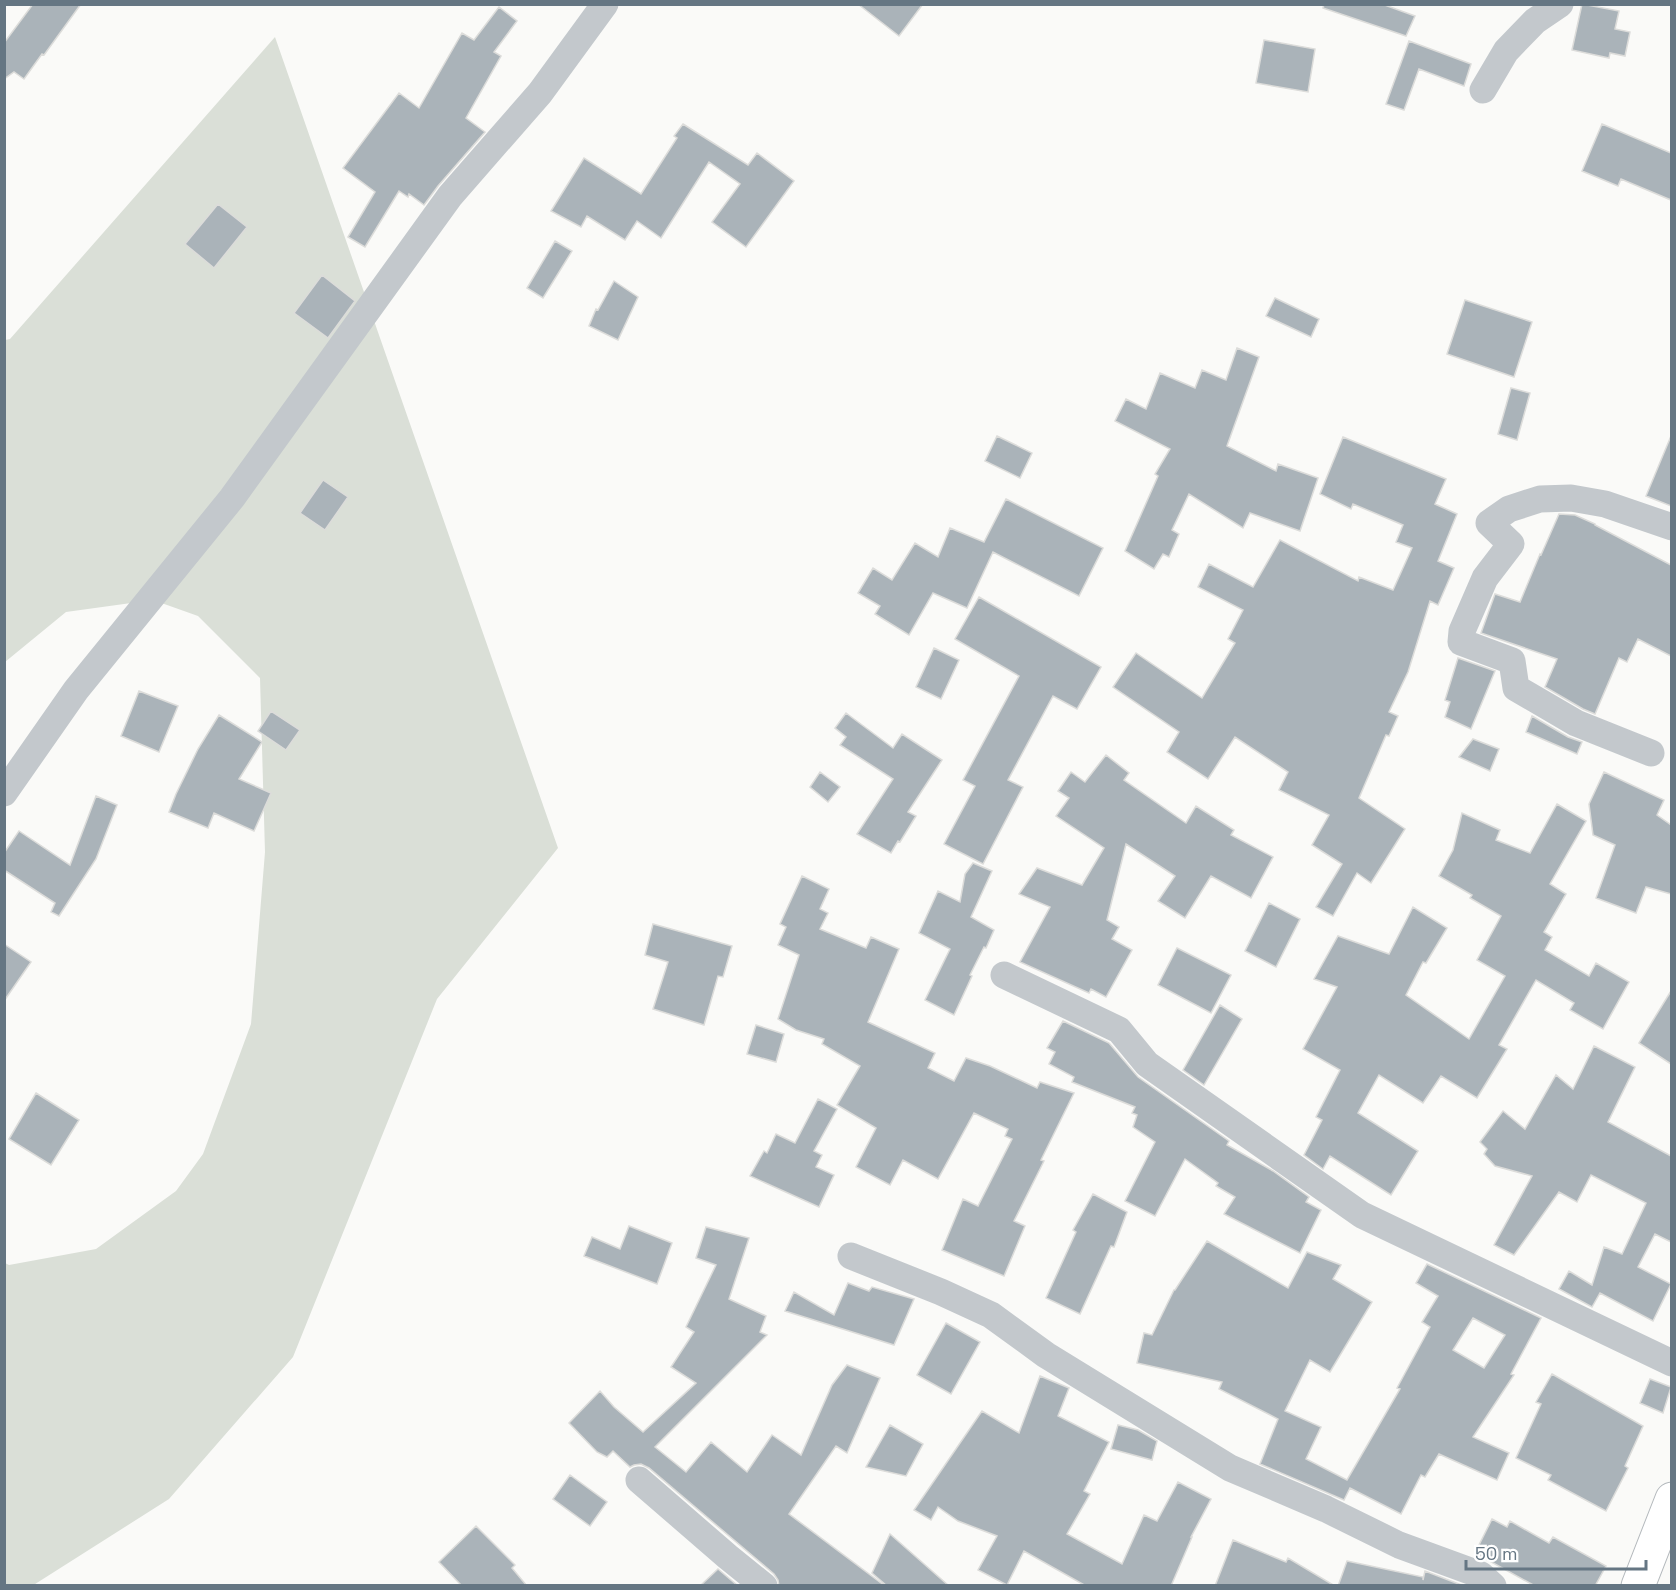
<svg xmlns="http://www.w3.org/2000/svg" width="1676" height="1590" viewBox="0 0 1676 1590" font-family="'Space Grotesk',sans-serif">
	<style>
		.green { fill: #dadfd7 }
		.building { fill: #aab3b9; stroke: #dcdcda; stroke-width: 1.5; fill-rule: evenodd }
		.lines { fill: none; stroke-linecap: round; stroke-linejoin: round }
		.highway-casing { stroke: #b4b9bd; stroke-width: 35 }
		.street { stroke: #c3c8cc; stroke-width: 27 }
		.highway { stroke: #fff; stroke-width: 33 }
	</style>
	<rect width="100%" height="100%" fill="#fafaf8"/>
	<path class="green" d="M 275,37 L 558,848 L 437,999 L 293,1357 L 169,1499 L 32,1586 L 5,1585 L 5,1263 L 9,1265 L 96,1249 L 176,1191 L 203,1154 L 251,1024 L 265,852 L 260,678 L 198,616 L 153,600 L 66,612 L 5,662 L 5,340 L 10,339 Z"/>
	<path class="building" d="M 33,4 L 81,4 L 44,55 L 42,54 L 24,79 L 14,72 L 4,79 L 4,43 Z
		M 858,4 L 923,4 L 899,36 Z
		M 1324,4 L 1382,4 L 1415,16 L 1406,36 L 1323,8 Z
		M 1582,4 L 1619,11 L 1615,29 L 1630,32 L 1625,56 L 1610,53 L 1609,58 L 1572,50 Z
		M 499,7 L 517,21 L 494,52 L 501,56 L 466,118 L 485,132 L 438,186 L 424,205 L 409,194 L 408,197 L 399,191 L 365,247 L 348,237 L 375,192 L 343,168 L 399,93 L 419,108 L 462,33 L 474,40 Z
		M 1264,40 L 1315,49 L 1308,92 L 1256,83 Z
		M 1409,41 L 1471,64 L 1464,86 L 1419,69 L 1404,110 L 1386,104 Z
		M 683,124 L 748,165 L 757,153 L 794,181 L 746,247 L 712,222 L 740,184 L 709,162 L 661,238 L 637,221 L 625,240 L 587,216 L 581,227 L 551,211 L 584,158 L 641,194 L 677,138 L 674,136 Z
		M 1602,124 L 1671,153 L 1671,200 L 1621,179 L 1618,186 L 1582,171 Z
		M 218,204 L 247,227 L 214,268 L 185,244 Z
		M 555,241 L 572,251 L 543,298 L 527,288 Z
		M 322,275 L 355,301 L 328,338 L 294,313 Z
		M 614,281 L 638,297 L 618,340 L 589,326 L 596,309 L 598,310 Z
		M 1275,298 L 1319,319 L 1311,337 L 1266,316 Z
		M 1465,300 L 1532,322 L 1514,377 L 1447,354 Z
		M 1237,348 L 1259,357 L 1227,446 L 1276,471 L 1278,464 L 1318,478 L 1300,531 L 1250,513 L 1243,528 L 1189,494 L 1172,530 L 1179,534 L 1169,557 L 1163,554 L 1154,569 L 1125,551 L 1158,476 L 1155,474 L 1170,449 L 1115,421 L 1126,399 L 1146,409 L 1160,373 L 1195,388 L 1202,370 L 1226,380 Z
		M 1511,388 L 1530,393 L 1517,440 L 1498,434 Z
		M 997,436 L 1032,453 L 1020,478 L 985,461 Z
		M 1671,436 L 1671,506 L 1646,496 Z
		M 1343,437 L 1446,479 L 1435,504 L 1457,514 L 1438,561 L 1454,568 L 1438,605 L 1430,601 L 1408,672 L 1389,712 L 1398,716 L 1389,736 L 1386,735 L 1359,798 L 1405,829 L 1371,883 L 1357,873 L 1333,916 L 1316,907 L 1342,864 L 1312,845 L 1329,815 L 1279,790 L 1288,772 L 1235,737 L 1208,779 L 1167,752 L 1179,732 L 1113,687 L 1136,653 L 1202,698 L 1235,643 L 1228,639 L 1243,610 L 1198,587 L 1209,564 L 1253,587 L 1280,540 L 1358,581 L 1359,577 L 1393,590 L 1412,548 L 1396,542 L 1403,525 L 1353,504 L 1351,509 L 1320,494 Z
		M 323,480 L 348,497 L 325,530 L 300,513 Z
		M 1006,499 L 1103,548 L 1079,596 L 993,552 L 967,608 L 933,593 L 909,635 L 875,614 L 880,606 L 858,593 L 873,568 L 892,580 L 915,543 L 938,557 L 950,528 L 984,542 Z
		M 1559,514 L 1575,515 L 1595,524 L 1595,525 L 1671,565 L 1671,656 L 1638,639 L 1627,662 L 1619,658 L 1595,714 L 1583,709 L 1545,687 L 1557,659 L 1481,633 L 1495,594 L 1520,602 L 1540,554 L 1541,555 Z
		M 979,597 L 1101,667 L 1077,709 L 1053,696 L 1008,780 L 1023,787 L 983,864 L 944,844 L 975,786 L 963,780 L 1019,676 L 955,639 Z
		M 934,648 L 959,660 L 941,699 L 916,687 Z
		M 1458,658 L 1495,671 L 1471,729 L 1445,717 L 1450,702 L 1445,700 Z
		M 139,691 L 178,706 L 159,752 L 121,736 Z
		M 271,711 L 300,730 L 286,750 L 258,731 Z
		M 846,713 L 893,748 L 902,734 L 942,760 L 908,812 L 916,816 L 900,842 L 898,841 L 891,853 L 857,834 L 893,779 L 840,745 L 846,737 L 835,728 Z
		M 219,715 L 262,742 L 239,779 L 271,793 L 254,831 L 214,813 L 208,828 L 169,812 L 176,794 L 198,749 Z
		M 1532,716 L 1568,737 L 1582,742 L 1577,754 L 1526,732 Z
		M 1473,739 L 1499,749 L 1490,771 L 1459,757 Z
		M 1106,755 L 1129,773 L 1124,780 L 1186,823 L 1196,806 L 1234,830 L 1231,835 L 1273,857 L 1251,898 L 1211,876 L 1185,918 L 1158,901 L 1175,876 L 1126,844 L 1107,920 L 1119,927 L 1112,939 L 1132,950 L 1106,997 L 1091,989 L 1089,993 L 1020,962 L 1050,907 L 1019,894 L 1037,868 L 1082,885 L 1104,848 L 1056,816 L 1069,798 L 1058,791 L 1071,772 L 1085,782 Z
		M 820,772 L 840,787 L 828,802 L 810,787 Z
		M 1604,772 L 1664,800 L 1657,815 L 1671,825 L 1671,894 L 1646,887 L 1636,913 L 1596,898 L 1615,845 L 1593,835 L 1589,804 Z
		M 96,796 L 117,805 L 96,859 L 59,916 L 51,912 L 55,903 L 4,870 L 4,853 L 19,831 L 70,865 Z
		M 1557,804 L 1586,821 L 1550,884 L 1566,894 L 1544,932 L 1552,937 L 1545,950 L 1589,976 L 1596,963 L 1629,982 L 1603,1029 L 1570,1010 L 1574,1003 L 1536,980 L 1499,1045 L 1507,1049 L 1477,1098 L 1441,1076 L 1423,1103 L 1379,1075 L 1358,1113 L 1418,1151 L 1391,1195 L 1330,1156 L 1323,1169 L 1304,1155 L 1322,1120 L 1316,1117 L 1340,1070 L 1303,1049 L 1337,987 L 1314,979 L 1338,936 L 1389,954 L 1413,907 L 1447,928 L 1426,963 L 1423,962 L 1406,995 L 1469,1039 L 1505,976 L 1477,960 L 1501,916 L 1470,898 L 1472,895 L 1439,876 L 1453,850 L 1462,813 L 1500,830 L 1496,840 L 1530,853 Z
		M 973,863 L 992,871 L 971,917 L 994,930 L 986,948 L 984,947 L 970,975 L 972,976 L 954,1015 L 925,1000 L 950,949 L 919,933 L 938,891 L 960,902 L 965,874 Z
		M 802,876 L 829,889 L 820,909 L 828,913 L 820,929 L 866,948 L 871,937 L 899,949 L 868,1022 L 935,1053 L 928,1068 L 954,1081 L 966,1058 L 990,1066 L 1037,1088 L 1040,1082 L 1074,1093 L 1041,1160 L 1044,1161 L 1014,1221 L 1025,1226 L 1004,1276 L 942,1250 L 963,1199 L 978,1206 L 1012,1139 L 1005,1136 L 1008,1129 L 974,1113 L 938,1179 L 903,1160 L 890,1185 L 856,1167 L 876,1128 L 837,1105 L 860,1066 L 822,1044 L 824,1039 L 796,1030 L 778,1019 L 799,955 L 778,945 L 786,927 L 780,924 Z
		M 1269,903 L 1300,919 L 1276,967 L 1245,951 Z
		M 653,924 L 732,946 L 723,977 L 718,976 L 704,1025 L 653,1009 L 668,962 L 645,955 Z
		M 4,944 L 31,962 L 4,1001 Z
		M 1177,948 L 1231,975 L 1211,1013 L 1158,985 Z
		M 1671,991 L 1671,1064 L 1639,1043 Z
		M 1220,1005 L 1242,1019 L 1204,1085 L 1183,1070 Z
		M 1063,1021 L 1109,1043 L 1138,1077 L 1229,1141 L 1227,1145 L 1273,1171 L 1309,1197 L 1306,1202 L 1321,1210 L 1300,1253 L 1224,1214 L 1235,1197 L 1216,1186 L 1218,1183 L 1185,1159 L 1155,1216 L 1125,1201 L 1155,1142 L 1133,1127 L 1137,1115 L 1132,1113 L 1135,1107 L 1072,1082 L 1074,1077 L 1049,1064 L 1055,1052 L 1047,1048 Z
		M 756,1025 L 784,1034 L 776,1062 L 747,1054 Z
		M 1594,1046 L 1635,1067 L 1608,1122 L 1671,1156 L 1671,1242 L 1655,1234 L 1638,1267 L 1671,1284 L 1653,1321 L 1600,1293 L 1592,1307 L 1559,1289 L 1569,1271 L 1592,1285 L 1604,1247 L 1622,1254 L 1646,1203 L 1591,1175 L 1577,1202 L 1559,1192 L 1514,1255 L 1494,1245 L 1532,1176 L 1495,1166 L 1484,1154 L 1487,1149 L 1480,1142 L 1503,1111 L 1525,1129 L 1556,1075 L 1573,1089 Z
		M 36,1093 L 79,1120 L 51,1165 L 9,1139 Z
		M 818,1099 L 837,1109 L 814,1151 L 822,1155 L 816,1167 L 834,1175 L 819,1207 L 750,1176 L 764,1151 L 767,1153 L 776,1134 L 795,1143 Z
		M 1093,1194 L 1127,1212 L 1114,1247 L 1111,1246 L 1080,1314 L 1046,1298 L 1076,1232 L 1073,1230 Z
		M 629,1226 L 672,1243 L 657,1284 L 584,1256 L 592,1237 L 620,1249 Z
		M 706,1227 L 749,1238 L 729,1299 L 766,1316 L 760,1332 L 767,1335 L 655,1447 L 686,1472 L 711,1442 L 747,1472 L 772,1435 L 801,1455 L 832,1385 L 847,1365 L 880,1378 L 847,1453 L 836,1446 L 789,1514 L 885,1586 L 779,1586 L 778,1580 L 774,1574 L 649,1468 L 641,1464 L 634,1465 L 630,1467 L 613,1451 L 607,1457 L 597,1452 L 569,1423 L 600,1391 L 614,1407 L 643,1432 L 696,1383 L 671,1367 L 694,1332 L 686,1327 L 716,1265 L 696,1258 Z
		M 1207,1241 L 1288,1288 L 1307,1252 L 1341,1265 L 1333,1279 L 1372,1302 L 1330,1372 L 1310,1360 L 1285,1411 L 1321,1427 L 1306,1459 L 1347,1480 L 1400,1389 L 1397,1388 L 1430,1327 L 1422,1322 L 1438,1296 L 1416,1283 L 1427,1264 L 1541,1318 L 1511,1374 L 1514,1375 L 1473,1437 L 1509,1453 L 1497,1480 L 1439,1454 L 1425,1477 L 1421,1475 L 1401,1514 L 1350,1488 L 1344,1500 L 1260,1464 L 1278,1419 L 1219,1389 L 1222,1382 L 1137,1363 L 1144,1333 L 1152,1335 L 1174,1290 L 1175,1290 ZM 1473,1318 L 1505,1335 L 1484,1368 L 1453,1350 Z
		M 848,1283 L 869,1291 L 872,1287 L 914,1299 L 894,1345 L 785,1311 L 794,1292 L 834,1315 Z
		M 946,1323 L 980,1342 L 951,1394 L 917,1375 Z
		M 1552,1374 L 1643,1426 L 1625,1466 L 1628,1468 L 1606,1511 L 1548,1480 L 1551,1475 L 1516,1458 L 1541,1404 L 1536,1402 Z
		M 1040,1376 L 1069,1388 L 1058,1416 L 1109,1442 L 1084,1491 L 1090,1494 L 1067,1534 L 1122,1564 L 1144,1515 L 1157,1521 L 1178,1482 L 1211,1499 L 1191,1537 L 1192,1537 L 1171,1586 L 1086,1586 L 1024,1551 L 1007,1585 L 978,1570 L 997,1536 L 958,1521 L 938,1507 L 931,1520 L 914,1510 L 982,1411 L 1019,1433 Z
		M 1650,1379 L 1671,1387 L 1663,1413 L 1640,1403 Z
		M 890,1425 L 923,1444 L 906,1476 L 866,1467 Z
		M 1118,1425 L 1138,1430 L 1157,1441 L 1152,1460 L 1111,1449 Z
		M 570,1475 L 607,1502 L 590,1526 L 553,1499 Z
		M 1492,1519 L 1507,1527 L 1510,1521 L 1549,1543 L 1553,1537 L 1606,1566 L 1595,1586 L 1535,1586 L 1475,1553 Z
		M 476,1526 L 515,1565 L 512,1568 L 527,1586 L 462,1586 L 439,1562 Z
		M 890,1534 L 949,1586 L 887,1586 L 872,1573 Z
		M 1233,1540 L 1286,1562 L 1288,1558 L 1335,1586 L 1215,1586 Z
		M 1347,1561 L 1423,1577 L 1423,1580 L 1425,1571 L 1464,1586 L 1338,1586 Z
		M 718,1569 L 738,1586 L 700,1586 Z"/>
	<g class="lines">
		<defs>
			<path id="highway" d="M 1638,1586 L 1672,1499"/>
		</defs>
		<use href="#highway" class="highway-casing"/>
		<path class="street" d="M 1483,90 L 1506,51 L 1535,21 L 1560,4
			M 1651,753 L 1576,723 L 1516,688 L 1512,661 L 1461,642 L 1462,631 L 1485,578 L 1511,544 L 1489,523 L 1509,509 L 1540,499 L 1571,498 L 1605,504 L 1672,527
			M 4,793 L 76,690 L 232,498 L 450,196 L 540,93 L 605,4
			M 1004,975 L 1119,1030 L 1147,1064 L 1362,1215 L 1672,1363
			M 851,1256 L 941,1292 L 991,1315 L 1046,1355 L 1230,1468 L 1326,1509 L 1399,1545 L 1481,1575 L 1493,1586
			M 639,1480 L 728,1557 L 764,1586"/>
		<use href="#highway" class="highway"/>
	</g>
	<rect width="1676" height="1590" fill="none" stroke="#657683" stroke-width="12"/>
	<path d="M1466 1560v9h180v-9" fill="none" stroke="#657683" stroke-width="3"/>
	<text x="1475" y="1560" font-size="18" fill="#657683" stroke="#ffffff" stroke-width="4.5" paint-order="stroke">50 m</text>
</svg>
